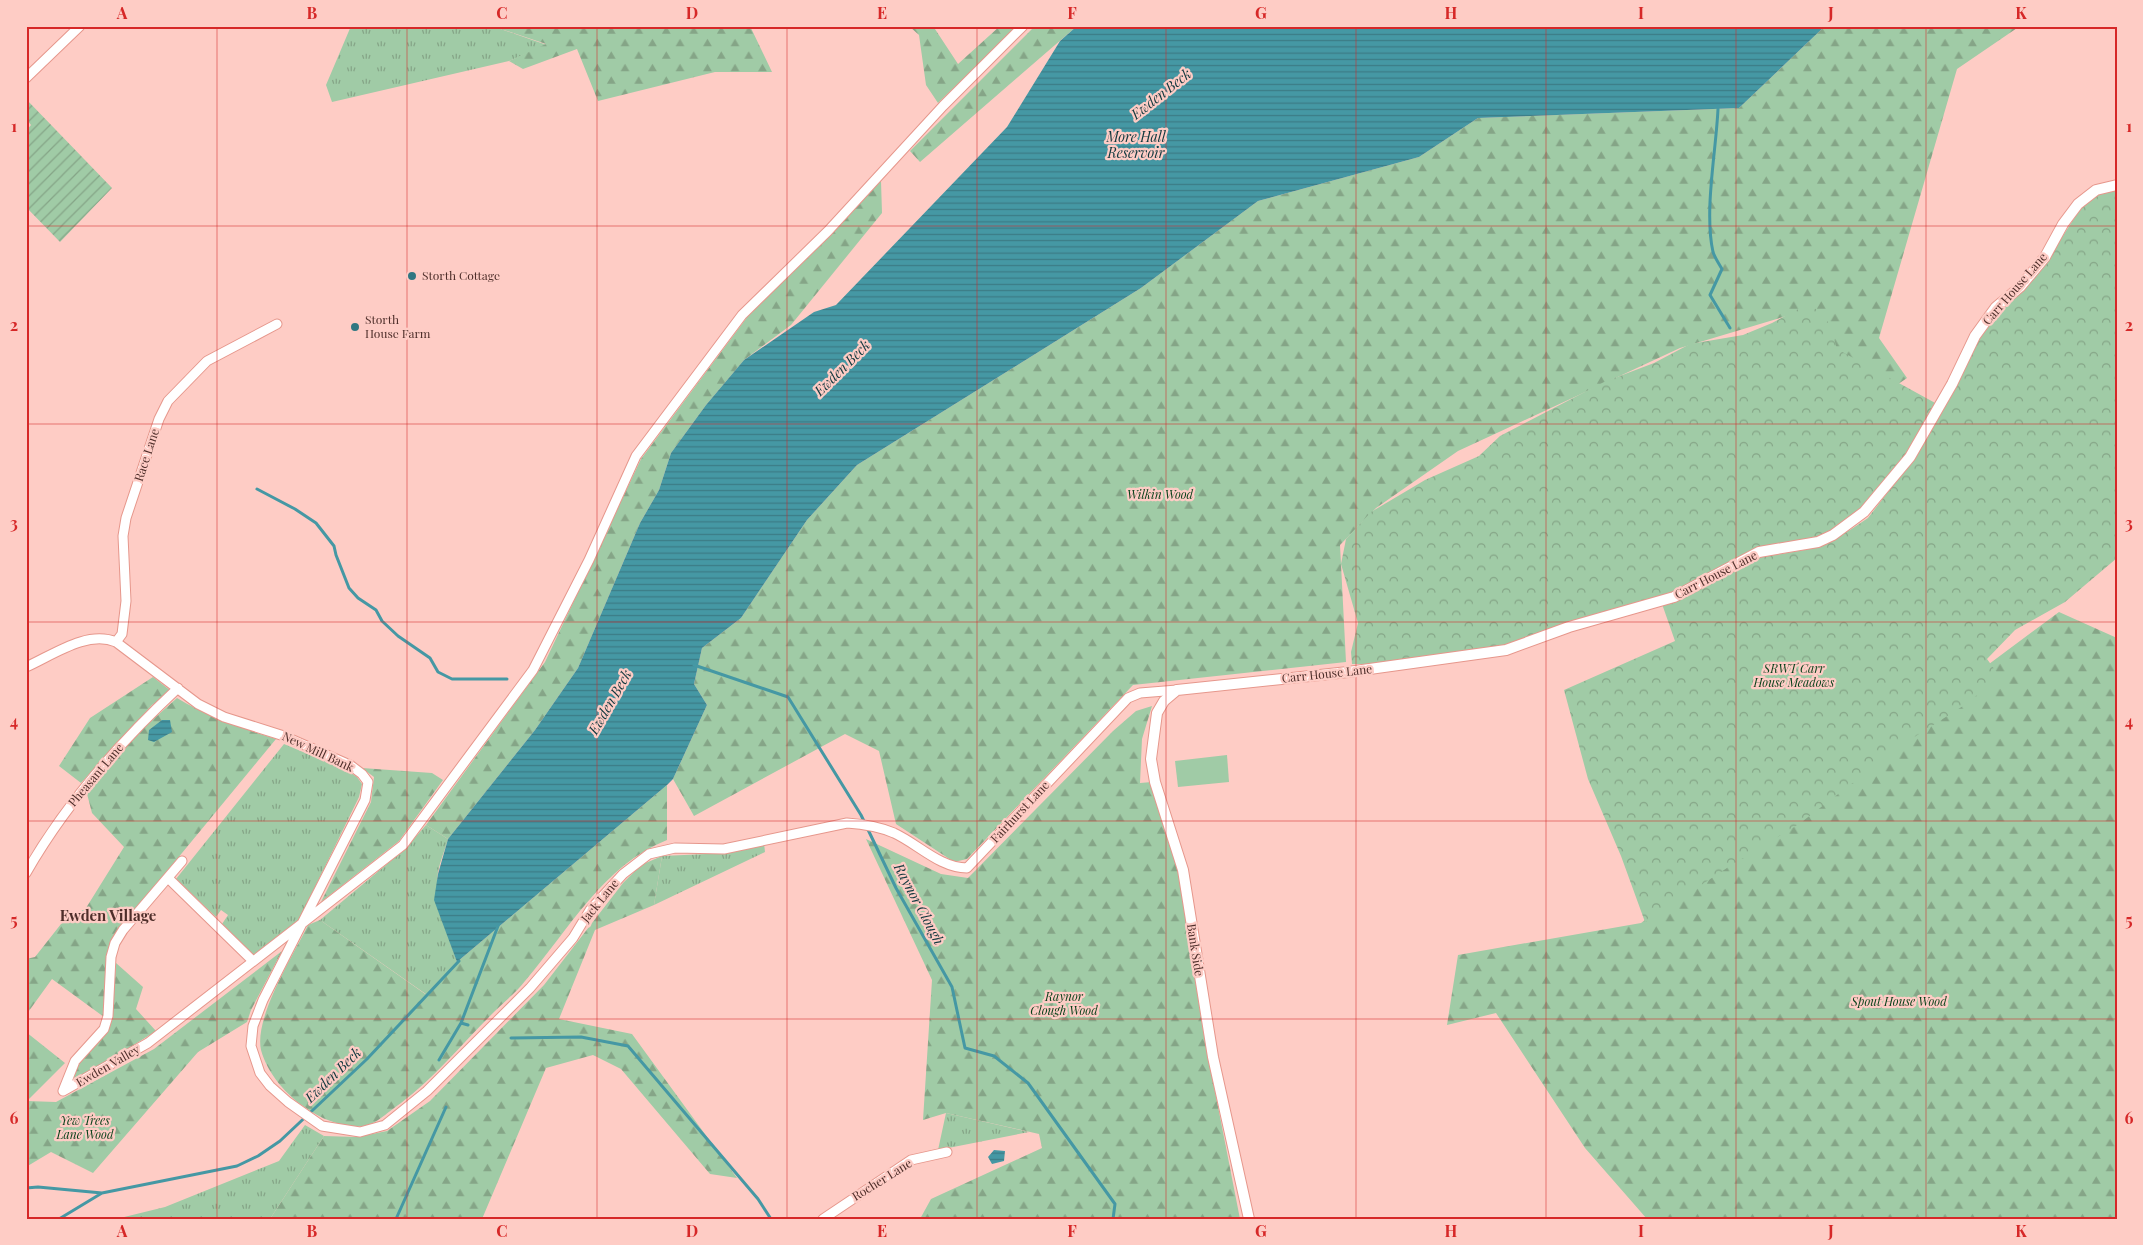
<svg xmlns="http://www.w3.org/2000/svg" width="2143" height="1245" viewBox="0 0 2143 1245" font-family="'Playfair Display',serif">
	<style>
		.grass { fill: url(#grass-tufts) }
		.forest { fill: url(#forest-firs) }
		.park { fill: url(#park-crowns) }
		.garden { fill: url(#garden-furrows) }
		.pitch { fill: #a0cba6 }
		.water { fill: url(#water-rules) }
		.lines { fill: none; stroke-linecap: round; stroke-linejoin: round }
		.stream { stroke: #4598a4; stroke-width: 3 }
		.minor-casing { stroke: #e6978c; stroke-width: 11 }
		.tertiary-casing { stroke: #e6978c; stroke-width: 12 }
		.minor { stroke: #fff; stroke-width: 9 }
		.tertiary { stroke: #fff; stroke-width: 10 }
		.grid { fill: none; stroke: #d62828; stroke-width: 1; stroke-opacity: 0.55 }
		.poi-dot { fill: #307782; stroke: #feccc5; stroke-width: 2 }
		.labels { text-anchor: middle; stroke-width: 4.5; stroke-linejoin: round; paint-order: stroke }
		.poi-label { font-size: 12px; fill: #4e2e2a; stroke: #feccc5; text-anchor: start }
		.street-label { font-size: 12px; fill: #4e2e2a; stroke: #feccc5 }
		.park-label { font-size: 12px; font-style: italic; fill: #043f17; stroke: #feccc5 }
		.water-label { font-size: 14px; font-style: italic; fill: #10383e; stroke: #feccc5 }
		.quarter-label { font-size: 15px; font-weight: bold; fill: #4e2e2a; stroke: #feccc5 }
		.neatline { fill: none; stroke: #d62828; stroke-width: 2 }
		.grid-label { font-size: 16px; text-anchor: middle; font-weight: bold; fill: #d62828 }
	</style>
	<defs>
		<pattern id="grass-tufts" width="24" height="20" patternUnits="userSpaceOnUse" patternTransform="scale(1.25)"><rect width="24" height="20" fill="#a0cba6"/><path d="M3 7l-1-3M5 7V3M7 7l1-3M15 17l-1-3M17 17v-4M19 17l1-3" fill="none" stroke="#85a587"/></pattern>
		<pattern id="forest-firs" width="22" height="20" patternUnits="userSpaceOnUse" patternTransform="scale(1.25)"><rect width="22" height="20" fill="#a0cba6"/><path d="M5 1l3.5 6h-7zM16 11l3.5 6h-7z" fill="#85a587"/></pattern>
		<pattern id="park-crowns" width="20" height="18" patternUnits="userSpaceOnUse" patternTransform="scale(1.25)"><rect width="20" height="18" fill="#a0cba6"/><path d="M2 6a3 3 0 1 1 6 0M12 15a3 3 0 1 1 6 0" fill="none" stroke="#85a587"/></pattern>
		<pattern id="garden-furrows" width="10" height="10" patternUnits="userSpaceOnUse" patternTransform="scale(1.25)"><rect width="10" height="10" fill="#a0cba6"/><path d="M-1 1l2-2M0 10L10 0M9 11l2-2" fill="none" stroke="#85a587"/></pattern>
		<pattern id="water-rules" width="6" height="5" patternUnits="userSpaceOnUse" patternTransform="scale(1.25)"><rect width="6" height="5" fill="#4598a4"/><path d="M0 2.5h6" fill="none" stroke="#3c7c86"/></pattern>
	</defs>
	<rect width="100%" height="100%" fill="#feccc5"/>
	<path class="grass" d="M 351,26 L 492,26 L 547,45 L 509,61 L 332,102 L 326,85 Z
		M 284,744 L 348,771 L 357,777 L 362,784 L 359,797 L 299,920 L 254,956 L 222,924 L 228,915 L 221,910 L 216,917 L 176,879 Z
		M 426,825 L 448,839 C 445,850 440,861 438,872 C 434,898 450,942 459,967 L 430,997 L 320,920 L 405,849 Z
		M 764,843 L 765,852 L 654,905 L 662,856 L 728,853 Z
		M 946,1113 L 1029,1132 L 938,1150 Z
		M 305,1125 L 324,1136 L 270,1219 L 116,1219 L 165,1207 L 279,1161 Z"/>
	<path class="forest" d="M 492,26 L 750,26 L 772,72 L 715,72 L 598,101 L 577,49 L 523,69 L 509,61 L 546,44 Z
		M 909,26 L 933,26 L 958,64 L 1000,26 L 1018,26 L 938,103 L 926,85 L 919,35 Z
		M 1035,26 L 1077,26 L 920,162 L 910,151 Z
		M 1825,26 L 2020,26 L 1957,69 L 1879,338 L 1907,378 L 1878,398 L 1800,312 L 1680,348 L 1458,451 L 1376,508 L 1340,545 L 1346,662 L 1133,685 L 967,859 L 954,862 L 896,824 L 879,751 L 845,734 L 694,816 L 673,779 L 707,705 L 694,684 L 702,648 L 741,618 L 807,520 L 857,465 L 1141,288 L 1258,201 L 1419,157 L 1478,118 L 1739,108 Z
		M 881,181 L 882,213 L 791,325 L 744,360 L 706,405 L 671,453 L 659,490 L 640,523 L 578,668 L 535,730 L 448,839 L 426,825 L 545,662 L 641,459 L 748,316 Z
		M 2059,612 L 2117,638 L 2117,1219 L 1647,1219 L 1585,1148 L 1496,1013 L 1447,1025 L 1458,955 L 1641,923 Z
		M 153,677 L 171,691 L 152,705 L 81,783 L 59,766 L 90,718 Z
		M 177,698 C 208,717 241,728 276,739 L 121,927 L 104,1017 L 52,979 L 26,1015 L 26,959 L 35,957 L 61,924 L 86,908 L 124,847 L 92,813 L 86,790 L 139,732 Z
		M 1152,706 L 1142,739 L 1140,783 L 1152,782 L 1179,876 L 1203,1030 L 1240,1219 L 920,1219 L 931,1199 L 1042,1148 L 1039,1134 L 946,1113 L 923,1120 L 932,980 L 866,839 L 941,874 L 968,878 L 1113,731 L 1136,711 Z
		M 362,768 L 432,773 L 443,780 L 399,841 L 321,902 L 371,802 L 374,777 Z
		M 667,785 L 667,840 C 603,865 568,931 525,981 C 515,994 501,1004 490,1016 C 461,1045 434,1078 401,1103 C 390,1110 376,1125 363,1126 C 343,1128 321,1119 306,1108 C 287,1096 267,1073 261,1050 C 254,1017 293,956 308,925 L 320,920 L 428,996 L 457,962 Z
		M 662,856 L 654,905 L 595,930 L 559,1019 L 632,1034 L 737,1178 L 710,1174 L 621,1069 L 593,1055 L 546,1068 L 482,1219 L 270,1219 L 324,1136 L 357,1137 L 387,1131 L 430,1101 L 544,985 L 623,883 L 641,865 Z
		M 282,951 L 251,1010 L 247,1022 L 198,1052 L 93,1173 L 51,1152 L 26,1167 L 26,1032 L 65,1063 L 27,1101 L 56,1102 L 154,1049 Z
		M 116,963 L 143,987 L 136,1009 L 156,1031 L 70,1085 L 78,1062 L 112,1014 Z"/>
	<path class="park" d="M 2117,188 L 2117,558 L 2065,602 L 2015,630 L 1987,659 L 2000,677 L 1963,706 L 1905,743 L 1799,824 L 1730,866 L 1645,922 L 1621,856 L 1588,779 L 1564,690 L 1675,641 L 1662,604 L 1757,558 L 1804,550 L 1850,530 L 1868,518 L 1914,458 L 1977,338 L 1989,322 L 2049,257 L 2083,205 L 2094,195 Z
		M 1804,306 L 1810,306 C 1829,314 1832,331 1837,349 L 1937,404 L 1907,456 L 1863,510 L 1835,530 L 1810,541 L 1752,551 L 1668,597 L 1491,649 L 1373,664 L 1352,664 L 1351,652 L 1358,623 L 1341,564 L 1346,539 L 1371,512 L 1425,480 L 1479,456 L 1500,436 L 1604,382 L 1654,363 L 1690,344 L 1743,335 L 1772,323 Z"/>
	<path class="garden" d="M 26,99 L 112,188 L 60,242 L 26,207 L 26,131 L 31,125 L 26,119 Z"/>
	<path class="pitch" d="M 1227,755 L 1229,782 L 1178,787 L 1175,761 Z"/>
	<path class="water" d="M 1077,26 L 1825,26 L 1739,108 L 1478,118 L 1419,157 L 1258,201 L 1141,288 L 857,465 L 807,520 L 741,618 L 702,648 L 694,684 L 707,705 L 673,779 L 667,785 L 457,962 L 434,900 L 438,874 L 448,839 L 535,730 L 578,668 L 640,523 L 659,490 L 671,453 L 706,405 L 744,360 L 814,312 L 836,305 L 1007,127 L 1060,41 Z
		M 162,720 L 170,720 L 172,732 L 154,742 L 148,740 L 149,730 Z
		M 994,1150 L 1005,1151 L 1004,1161 L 992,1164 L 988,1157 Z"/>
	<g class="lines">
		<path class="stream" d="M 1718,109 C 1716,152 1704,211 1713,252 C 1715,258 1719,264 1722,269 L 1710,295 L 1730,328
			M 257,489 L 295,509 L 316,523 L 334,546 L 336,555 L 349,588 L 358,598 L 376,610 L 382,621 L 398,636 L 430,658 L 438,672 L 452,679 L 507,679
			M 694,665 L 788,697 L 861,815 L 896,888 L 952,987 L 965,1048 L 994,1056 L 1028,1083 L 1115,1204 L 1113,1219
			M 461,1023 L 468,1025
			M 511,1038 L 581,1037 L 628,1046 L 758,1199 L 771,1219
			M 439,1060 L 461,1023 L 498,926
			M 26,1188 L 38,1187 L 102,1193
			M 59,1219 L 102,1193 L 237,1166 L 258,1156 L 280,1141 L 367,1059 L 459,961
			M 396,1219 L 446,1107"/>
		<defs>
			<path id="minor" d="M 26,78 L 80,26
				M 116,642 L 122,634 L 126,601 L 123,536 L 126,518 L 159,419 L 168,401 L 207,361 L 277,324
				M 26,667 C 53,655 87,630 116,642 L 198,704 L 224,717 L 284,736 L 350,765 L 362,774 L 368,782 L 365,800 L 263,1000 L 253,1026 L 251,1046 L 260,1073 L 270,1086 L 288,1102 L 322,1126 L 360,1132 L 385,1125 L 427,1091 L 530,988 L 573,938 L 590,910 L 623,874 L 649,854 L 675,848 L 724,849 L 847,823 C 862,824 880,827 894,833 C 918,844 940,868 967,868 L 1128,698 L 1140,693 L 1177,690
				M 182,861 L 123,930 L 115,943 L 111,957 L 108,1016 L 104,1029 L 75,1061 L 63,1091 L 148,1043 L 403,845 L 533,670 L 589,560 L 636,456 L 742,315 L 828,231 L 943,106 L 1023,26
				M 26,873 C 66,803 119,743 178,688
				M 168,878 L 253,961
				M 823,1219 L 911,1160 L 947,1152"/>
			<path id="tertiary" d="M 1249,1219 L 1213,1057 L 1183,870 L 1155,782 L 1151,759 L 1157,713 L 1164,701 L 1177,690 L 1348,672 L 1506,650 L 1569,627 L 1674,597 L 1759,552 L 1818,542 L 1833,535 L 1864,512 L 1910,457 L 1952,384 L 1975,336 L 1996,307 L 2020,287 L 2045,257 L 2063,224 L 2078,204 L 2096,190 L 2117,185"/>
		</defs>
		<use href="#minor" class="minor-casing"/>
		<use href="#tertiary" class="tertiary-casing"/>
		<use href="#minor" class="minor"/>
		<use href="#tertiary" class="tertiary"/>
	</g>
	<path class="grid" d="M 217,26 L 217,1219M 407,26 L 407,1219M 597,26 L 597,1219M 787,26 L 787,1219M 977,26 L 977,1219M 1166,26 L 1166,1219M 1356,26 L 1356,1219M 1546,26 L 1546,1219M 1736,26 L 1736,1219M 1926,26 L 1926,1219M 26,226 L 2117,226M 26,424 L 2117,424M 26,622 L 2117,622M 26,821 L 2117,821M 26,1019 L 2117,1019"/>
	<g class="poi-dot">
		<circle cx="412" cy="276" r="5"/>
		<circle cx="355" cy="327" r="5"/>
	</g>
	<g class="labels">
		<g class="poi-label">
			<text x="422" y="280">Storth Cottage</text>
			<text x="365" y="324">Storth<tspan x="365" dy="14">House Farm</tspan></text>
		</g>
		<g class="street-label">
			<text transform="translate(2015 289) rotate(-49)" y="4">Carr House Lane</text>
			<text transform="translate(147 455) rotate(-72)" y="4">Race Lane</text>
			<text transform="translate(1716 575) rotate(-27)" y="4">Carr House Lane</text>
			<text transform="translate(1327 674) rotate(-6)" y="4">Carr House Lane</text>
			<text transform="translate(318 752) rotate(25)" y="4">New Mill Bank</text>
			<text transform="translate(96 775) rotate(-50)" y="4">Pheasant Lane</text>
			<text transform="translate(1020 812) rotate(-47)" y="4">Fairhurst Lane</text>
			<text transform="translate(600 901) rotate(-51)" y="4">Jack Lane</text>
			<text transform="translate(1195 950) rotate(81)" y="4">Bank Side</text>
			<text transform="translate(108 1066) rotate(-30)" y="4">Ewden Valley</text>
			<text transform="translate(882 1180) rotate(-32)" y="4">Rocher Lane</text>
		</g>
		<g class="park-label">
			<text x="1160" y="499">Wilkin Wood</text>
			<text x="1794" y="673">SRWT Carr<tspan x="1794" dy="14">House Meadows</tspan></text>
			<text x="1064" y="1001">Raynor<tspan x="1064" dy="14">Clough Wood</tspan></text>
			<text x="1899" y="1006">Spout House Wood</text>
			<text x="85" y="1125">Yew Trees<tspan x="85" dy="14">Lane Wood</tspan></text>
		</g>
		<g class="water-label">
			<text transform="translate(1161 94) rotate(-38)" y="5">Ewden Beck</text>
			<text x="1136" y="142">More Hall<tspan x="1136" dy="16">Reservoir</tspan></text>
			<text transform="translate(842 368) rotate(-45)" y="5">Ewden Beck</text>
			<text transform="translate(610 702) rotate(-60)" y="5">Ewden Beck</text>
			<text transform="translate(919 904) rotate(62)" y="5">Raynor Clough</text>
			<text transform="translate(333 1075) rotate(-44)" y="5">Ewden Beck</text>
		</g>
		<g class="quarter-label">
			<text x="108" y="921">Ewden Village</text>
		</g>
	</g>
	<rect width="2143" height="1245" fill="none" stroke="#feccc5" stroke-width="55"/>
	<rect x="28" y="28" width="2088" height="1190" class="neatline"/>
	<g class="grid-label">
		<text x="122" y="19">A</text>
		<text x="312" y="19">B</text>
		<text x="502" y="19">C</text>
		<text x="692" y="19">D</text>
		<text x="882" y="19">E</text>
		<text x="1072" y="19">F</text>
		<text x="1261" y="19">G</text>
		<text x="1451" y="19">H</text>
		<text x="1641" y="19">I</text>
		<text x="1831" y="19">J</text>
		<text x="2021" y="19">K</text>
		<text x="14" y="132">1</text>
		<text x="2129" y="132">1</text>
		<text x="14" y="331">2</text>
		<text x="2129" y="331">2</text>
		<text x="14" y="529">3</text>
		<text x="2129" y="529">3</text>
		<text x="14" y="727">4</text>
		<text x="2129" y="727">4</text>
		<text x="14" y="926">5</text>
		<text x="2129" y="926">5</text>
		<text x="14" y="1124">6</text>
		<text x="2129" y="1124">6</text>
		<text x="122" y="1237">A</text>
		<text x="312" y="1237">B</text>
		<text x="502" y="1237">C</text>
		<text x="692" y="1237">D</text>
		<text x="882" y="1237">E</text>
		<text x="1072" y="1237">F</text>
		<text x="1261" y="1237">G</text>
		<text x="1451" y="1237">H</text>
		<text x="1641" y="1237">I</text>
		<text x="1831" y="1237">J</text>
		<text x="2021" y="1237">K</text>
	</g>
</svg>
